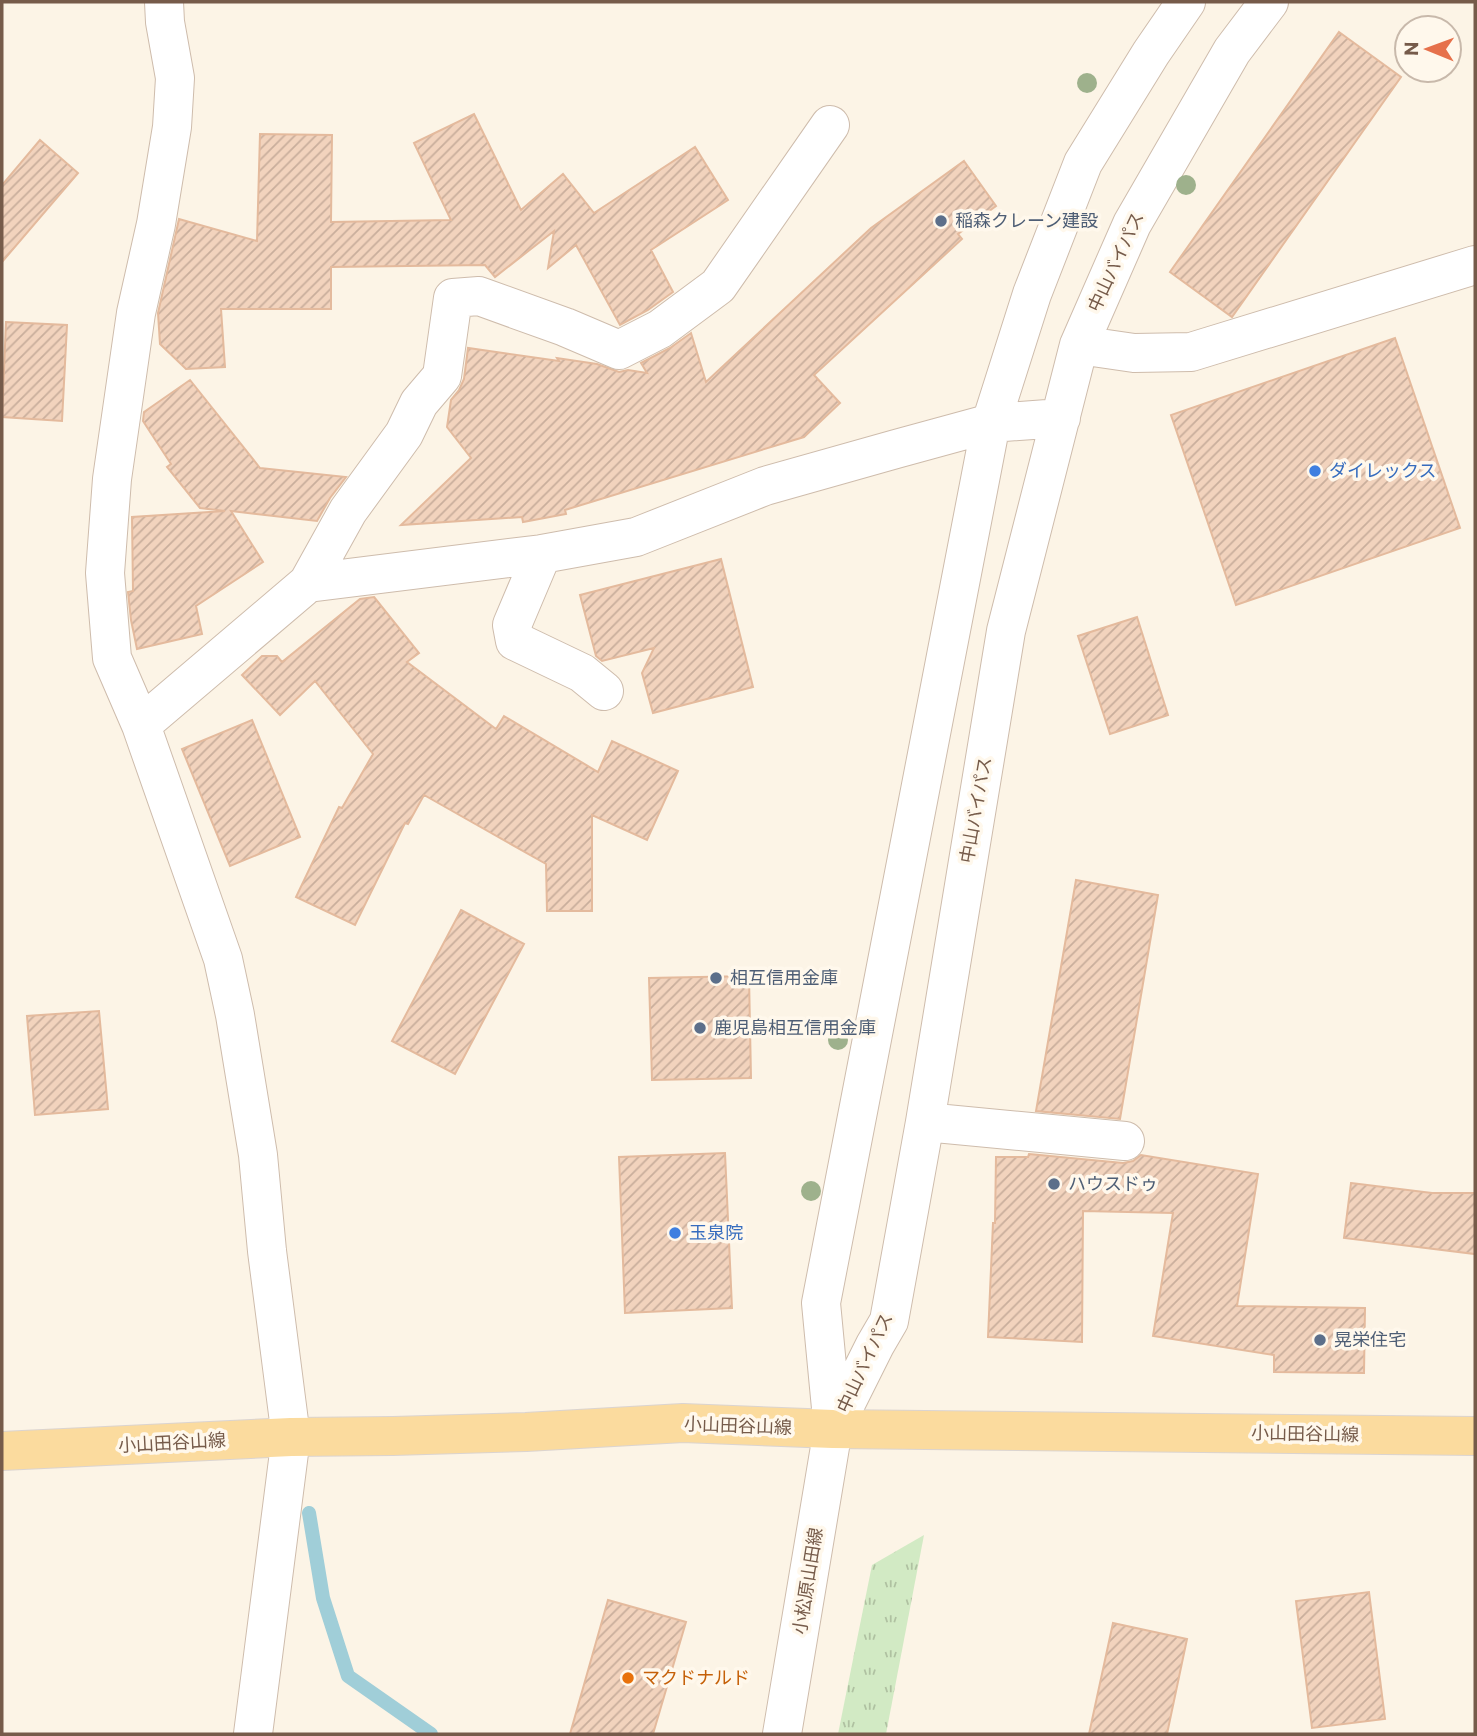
<svg xmlns="http://www.w3.org/2000/svg" width="1477" height="1736" viewBox="0 0 1477 1736" font-family="Commissioner,'Noto Sans JP',sans-serif">
	<style>
		.grass { fill: url(#grass-tufts) }
		.lines { fill: none; stroke-linecap: round; stroke-linejoin: round }
		.stream { stroke: #a0ced8; stroke-width: 14 }
		.building { fill: url(#building-hatch); stroke: #e4ba9d; stroke-width: 2 }
		.minor-casing { stroke: #cebcac; stroke-width: 40 }
		.major-casing { stroke: #dbd4d0; stroke-width: 40 }
		.minor { stroke: #fff; stroke-width: 38 }
		.major { stroke: #fbdb9e; stroke-width: 38 }
		.tree { fill: #9eb18c }
		.service-dot { fill: #5c6f8a; stroke: #fff8ec; stroke-width: 2.5 }
		.shop-dot { fill: #3f7fe0; stroke: #fff8ec; stroke-width: 2.5 }
		.food-dot { fill: #e8710a; stroke: #fff8ec; stroke-width: 2.5 }
		.labels { text-anchor: middle; stroke-width: 7; stroke-linejoin: round; paint-order: stroke }
		.service-label { font-size: 18px; fill: #4e5e75; stroke: #fff8ec; text-anchor: start }
		.street-label { font-size: 18px; fill: #765b4a; stroke: #fff8ec }
		.shop-label { font-size: 18px; fill: #366cbe; stroke: #fff8ec; text-anchor: start }
		.food-label { font-size: 18px; fill: #c56008; stroke: #fff8ec; text-anchor: start }
	</style>
	<defs>
		<pattern id="grass-tufts" width="24" height="20" patternUnits="userSpaceOnUse" patternTransform="scale(1.75)"><rect width="24" height="20" fill="#d2eac4"/><path d="M3 7l-1-3M5 7V3M7 7l1-3M15 17l-1-3M17 17v-4M19 17l1-3" fill="none" stroke="#afc1a1"/></pattern>
		<pattern id="building-hatch" width="6" height="6" patternUnits="userSpaceOnUse" patternTransform="scale(1.75)"><rect width="6" height="6" fill="#f2d3bd"/><path d="M-1 1l2-2M0 6l6-6M5 7l2-2" fill="none" stroke="#c9ae9c"/></pattern>
	</defs>
	<rect width="100%" height="100%" fill="#fcf4e6"/>
	<path class="grass" d="M 924,1535 L 886,1734 L 838,1734 L 872,1565 Z"/>
	<g class="lines">
		<path class="stream" d="M 309,1513 L 323,1598 L 348,1676 L 431,1734"/>
	</g>
	<path class="building" d="M 1339,32 L 1401,77 L 1232,317 L 1170,272 Z
		M 474,114 L 521,210 L 563,174 L 594,213 L 695,147 L 728,200 L 651,250 L 673,292 L 648,310 L 620,325 L 576,245 L 548,268 L 554,231 L 495,277 L 485,265 L 331,267 L 331,309 L 221,309 L 225,367 L 186,369 L 160,344 L 158,313 L 179,219 L 257,241 L 260,134 L 332,135 L 331,222 L 451,220 L 414,143 Z
		M 40,140 L 78,173 L 2,262 L 2,185 Z
		M 964,161 L 996,206 L 958,234 L 962,239 L 814,375 L 840,403 L 804,437 L 565,510 L 566,514 L 523,522 L 522,517 L 401,525 L 471,458 L 447,427 L 451,400 L 459,390 L 464,379 L 468,348 L 559,361 L 557,358 L 597,364 L 619,372 L 628,370 L 647,373 L 641,363 L 670,348 L 691,333 L 706,382 L 871,228 Z
		M 6,322 L 67,325 L 62,421 L 2,417 Z
		M 1395,338 L 1460,528 L 1236,605 L 1171,415 Z
		M 190,380 L 260,468 L 346,477 L 330,498 L 317,521 L 231,511 L 263,562 L 196,606 L 202,634 L 137,649 L 131,620 L 128,592 L 133,591 L 132,517 L 225,511 L 200,508 L 167,467 L 171,464 L 143,421 L 144,412 Z
		M 721,559 L 753,687 L 653,713 L 642,673 L 654,648 L 602,661 L 596,656 L 580,595 Z
		M 374,597 L 419,653 L 407,662 L 496,729 L 504,716 L 598,772 L 612,741 L 678,771 L 647,840 L 592,815 L 592,911 L 547,911 L 546,864 L 424,795 L 408,824 L 405,823 L 355,925 L 296,897 L 339,807 L 342,808 L 373,754 L 315,681 L 280,715 L 242,675 L 262,656 L 277,656 L 282,662 L 360,599 Z
		M 1137,617 L 1168,715 L 1110,734 L 1078,636 Z
		M 252,720 L 300,837 L 230,866 L 182,749 Z
		M 1076,880 L 1158,895 L 1120,1119 L 1036,1111 Z
		M 461,910 L 524,944 L 455,1074 L 392,1041 Z
		M 749,976 L 751,1078 L 652,1080 L 649,978 Z
		M 99,1011 L 108,1109 L 35,1115 L 27,1016 Z
		M 725,1153 L 732,1308 L 625,1313 L 619,1157 Z
		M 1029,1154 L 1123,1163 L 1133,1161 L 1141,1155 L 1258,1174 L 1237,1306 L 1365,1308 L 1364,1373 L 1274,1372 L 1274,1355 L 1153,1336 L 1173,1213 L 1083,1211 L 1082,1342 L 988,1337 L 993,1223 L 995,1223 L 996,1157 L 1028,1157 Z
		M 1351,1183 L 1432,1193 L 1475,1193 L 1475,1254 L 1344,1238 Z
		M 1369,1592 L 1385,1719 L 1312,1728 L 1296,1601 Z
		M 608,1600 L 686,1622 L 653,1734 L 570,1734 Z
		M 1113,1623 L 1187,1639 L 1167,1734 L 1089,1734 Z"/>
	<g class="lines">
		<defs>
			<path id="minor" d="M 164,2 L 165,22 L 175,78 L 172,127 L 156,224 L 136,313 L 112,479 L 105,573 L 112,658 L 141,725 L 223,959 L 235,1015 L 258,1155 L 267,1251 L 291,1437 L 253,1734
				M 1079,345 L 1134,353 L 1191,352 L 1475,265
				M 542,554 L 512,625 L 515,641 L 582,673 L 604,691
				M 308,583 L 348,511 L 404,434 L 419,403 L 442,376 L 453,298 L 479,296 L 565,327 L 619,350 L 660,329 L 718,286 L 830,125
				M 141,725 L 308,583 L 542,554 L 636,537 L 765,486 L 896,449 L 991,423 L 1061,418
				M 925,1122 L 1125,1141
				M 833,1429 L 875,1345 L 889,1321 L 925,1122 L 1006,631 L 1079,345 L 1132,224 L 1232,51 L 1269,2
				M 782,1734 L 833,1429 L 821,1303 L 991,423 L 1032,294 L 1083,163 L 1151,53 L 1186,2"/>
			<path id="major" d="M 2,1451 L 291,1437 L 393,1436 L 526,1432 L 683,1423 L 833,1429 L 1475,1436"/>
		</defs>
		<use href="#minor" class="minor-casing"/>
		<use href="#major" class="major-casing"/>
		<use href="#minor" class="minor"/>
		<use href="#major" class="major"/>
	</g>
	<g class="tree">
		<circle cx="1087" cy="83" r="10"/>
		<circle cx="1186" cy="185" r="10"/>
		<circle cx="838" cy="1040" r="10"/>
		<circle cx="811" cy="1191" r="10"/>
	</g>
	<g class="service-dot">
		<circle cx="941" cy="221" r="7"/>
		<circle cx="716" cy="978" r="7"/>
		<circle cx="700" cy="1028" r="7"/>
		<circle cx="1054" cy="1184" r="7"/>
		<circle cx="1320" cy="1340" r="7"/>
	</g>
	<g class="shop-dot">
		<circle cx="1315" cy="471" r="7"/>
		<circle cx="675" cy="1233" r="7"/>
	</g>
	<circle class="food-dot" cx="628" cy="1678" r="7"/>
	<g class="labels">
		<g class="service-label">
			<text x="955" y="227">稲森クレーン建設</text>
			<text x="730" y="984">相互信用金庫</text>
			<text x="714" y="1034">鹿児島相互信用金庫</text>
			<text x="1068" y="1190">ハウスドゥ</text>
			<text x="1334" y="1346">晃栄住宅</text>
		</g>
		<g class="street-label">
			<text transform="translate(1116 262) rotate(-65)" y="6">中山バイパス</text>
			<text transform="translate(976 810) rotate(-80)" y="6">中山バイパス</text>
			<text transform="translate(865 1363) rotate(-65)" y="6">中山バイパス</text>
			<text transform="translate(738 1426) rotate(2)" y="6">小山田谷山線</text>
			<text transform="translate(1305 1434) rotate(1)" y="6">小山田谷山線</text>
			<text transform="translate(172 1443) rotate(-3)" y="6">小山田谷山線</text>
			<text transform="translate(808 1581) rotate(-81)" y="6">小松原山田線</text>
		</g>
		<g class="shop-label">
			<text x="1329" y="477">ダイレックス</text>
			<text x="689" y="1239">玉泉院</text>
		</g>
		<g class="food-label">
			<text x="642" y="1684">マクドナルド</text>
		</g>
	</g>
	<rect width="1477" height="1736" fill="none" stroke="#765b4a" stroke-width="7"/>
	<g transform="translate(1428 49) rotate(271)"><circle r="33" fill="#fff8ec" stroke="#c8b9ab" stroke-width="2"/>
	<path d="M0-5L12 26L0 18L-12 26Z" fill="#e6714b"/>
	<text y="-10" font-size="19" font-weight="bold" text-anchor="middle" fill="#765b4a">N</text>
	</g>
</svg>
